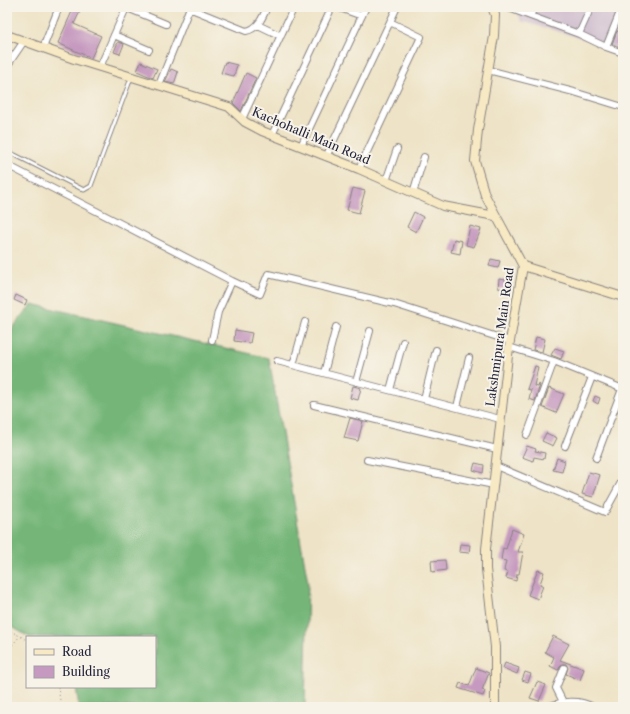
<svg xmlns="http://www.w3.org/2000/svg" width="630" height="714" viewBox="0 0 630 714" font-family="'Libre Caslon Text',serif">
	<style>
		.industrial { fill: #cfbdcf }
		.forest { fill: #75b678; stroke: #4c6c5a }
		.building { fill: #c69ac0 }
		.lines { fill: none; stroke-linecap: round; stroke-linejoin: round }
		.lane-casing { stroke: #888280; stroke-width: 5 }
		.street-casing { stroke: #888280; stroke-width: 8 }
		.secondary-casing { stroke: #888280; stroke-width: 10 }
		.path { stroke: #888280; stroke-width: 1; stroke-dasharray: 1 3; stroke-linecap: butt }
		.lane { stroke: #fff; stroke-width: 3 }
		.street { stroke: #fff; stroke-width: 6 }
		.secondary { stroke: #f7e9c3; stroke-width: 8 }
		.labels { text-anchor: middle; stroke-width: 4; stroke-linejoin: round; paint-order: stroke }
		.street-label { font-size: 12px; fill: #22223b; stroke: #f7f3e8 }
	</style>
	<rect width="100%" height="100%" fill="#f7f3e8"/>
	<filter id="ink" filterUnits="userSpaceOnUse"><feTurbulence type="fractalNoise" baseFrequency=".025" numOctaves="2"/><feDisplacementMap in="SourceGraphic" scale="8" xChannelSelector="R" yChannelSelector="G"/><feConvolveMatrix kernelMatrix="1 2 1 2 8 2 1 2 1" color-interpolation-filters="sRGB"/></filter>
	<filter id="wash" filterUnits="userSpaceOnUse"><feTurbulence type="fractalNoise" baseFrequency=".012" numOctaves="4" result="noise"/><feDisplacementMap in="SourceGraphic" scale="16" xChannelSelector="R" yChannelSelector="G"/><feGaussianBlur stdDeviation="0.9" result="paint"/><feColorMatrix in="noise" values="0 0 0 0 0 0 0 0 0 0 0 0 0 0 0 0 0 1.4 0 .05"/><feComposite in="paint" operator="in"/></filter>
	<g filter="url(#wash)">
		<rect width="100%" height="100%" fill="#eee3c6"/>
		<path class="industrial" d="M 515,7 L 623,7 L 623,50 L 521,21 Z"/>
		<path class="forest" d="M 32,304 L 269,358 L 308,583 L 305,707 L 79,707 L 76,687 L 155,687 L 155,637 L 29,637 L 7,624 L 7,335 Z"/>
		<g id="blocks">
			<path class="building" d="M 74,7 L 82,7 L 74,24 L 101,36 L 91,58 L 58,43 Z
				M 617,31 L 623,33 L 623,48 L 612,44 Z
				M 118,42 L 124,44 L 120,54 L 114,52 Z
				M 141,62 L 157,69 L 153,78 L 137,71 Z
				M 225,62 L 237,65 L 234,76 L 221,73 Z
				M 171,69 L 178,72 L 174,84 L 165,82 Z
				M 246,73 L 256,78 L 241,111 L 233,103 Z
				M 353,188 L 365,191 L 359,213 L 347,210 Z
				M 414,212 L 423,217 L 416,232 L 407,227 Z
				M 470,226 L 481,229 L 474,247 L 466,245 Z
				M 454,239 L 462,241 L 460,254 L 451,252 Z
				M 491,259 L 500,261 L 498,268 L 489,266 Z
				M 499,279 L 506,280 L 505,289 L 498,288 Z
				M 16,295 L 27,300 L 25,305 L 14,300 Z
				M 235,330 L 252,333 L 250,343 L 234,341 Z
				M 536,337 L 545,339 L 542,352 L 533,350 Z
				M 555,348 L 564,351 L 561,359 L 551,355 Z
				M 535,366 L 538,367 L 534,386 L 538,387 L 539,384 L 540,385 L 535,401 L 529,399 L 531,390 L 527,389 Z
				M 353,386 L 361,388 L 358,400 L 350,398 Z
				M 549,388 L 564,394 L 556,413 L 542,407 Z
				M 595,396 L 600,398 L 598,404 L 593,401 Z
				M 350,418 L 363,421 L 358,441 L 344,438 Z
				M 546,433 L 557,438 L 553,446 L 542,441 Z
				M 527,446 L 536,449 L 535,451 L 545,453 L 544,459 L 534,457 L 533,461 L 522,457 Z
				M 557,458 L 565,461 L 562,472 L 553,470 Z
				M 475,463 L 484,465 L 483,473 L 473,470 Z
				M 589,472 L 600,475 L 593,497 L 582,494 Z
				M 512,529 L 524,534 L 518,552 L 523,552 L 519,574 L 517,574 L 516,581 L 506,578 L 508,572 L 504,571 L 506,561 L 501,560 L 503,548 L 506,549 Z
				M 460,544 L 470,545 L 469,553 L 459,552 Z
				M 445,560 L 446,570 L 432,572 L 431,561 Z
				M 538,570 L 544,572 L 540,584 L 543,586 L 538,599 L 528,595 Z
				M 553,636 L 569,644 L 560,660 L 584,669 L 580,680 L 566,674 L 568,668 L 566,664 L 562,664 L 558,670 L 550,666 L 554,657 L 545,652 Z
				M 505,663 L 519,668 L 517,674 L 503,668 Z
				M 476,668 L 489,673 L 482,690 L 485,691 L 483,696 L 458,688 L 460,683 L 469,686 Z
				M 525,672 L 531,674 L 528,682 L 522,680 Z
				M 537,682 L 546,685 L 539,701 L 530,698 Z"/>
		</g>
	</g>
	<g filter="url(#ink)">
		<use href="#blocks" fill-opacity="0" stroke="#888280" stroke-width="1"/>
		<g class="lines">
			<defs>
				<path id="lane" d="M 13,154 L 84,190 L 91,186 L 131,78"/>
				<path id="street" d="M 125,7 L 166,24
					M 337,7 L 362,16
					M 506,7 L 579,34 L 591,7
					M 189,8 L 246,31 C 258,29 263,17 267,7
					M 531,16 L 533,7
					M 258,25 L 281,36
					M 579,34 L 606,47 L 623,53
					M 114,35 L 149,50
					M 606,47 L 622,7
					M 43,48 L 59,7
					M 7,66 L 24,41
					M 100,67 L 126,8
					M 488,70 L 574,92 L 623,107
					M 159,85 L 190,7
					M 242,119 L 294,7
					M 272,135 L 332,7
					M 301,146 L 366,7
					M 326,157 L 397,7
					M 7,165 L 232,281
					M 359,169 L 421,37 L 390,22
					M 386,181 L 397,149
					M 413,193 L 424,157
					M 212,340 L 218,312 L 232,281 L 260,294 L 268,274 L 394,304 L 510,341
					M 509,347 L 554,361 L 623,389
					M 277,361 L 500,419
					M 293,365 L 305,322
					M 324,373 L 336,327
					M 356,382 L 370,331
					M 390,390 L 403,342
					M 424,399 L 436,350
					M 314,405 L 497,449
					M 457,407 L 469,358
					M 527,435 L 554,361
					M 565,446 L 592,377
					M 596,458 L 622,389
					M 367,460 L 494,485
					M 496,466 L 605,512 L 623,479
					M 563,702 L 556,688 L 564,668
					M 548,707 C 562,701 579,699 593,707"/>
				<path id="secondary" d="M 492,7 L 495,15 L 494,36 L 478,130 L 475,161 L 485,195 L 523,266 L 509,347 L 486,549 L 486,569 L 495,647 L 495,707
					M 7,35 L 74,59 L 229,107 L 245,122 L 262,131 L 359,169 L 443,206 L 495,216
					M 523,266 L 623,297"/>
			</defs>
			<use href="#lane" class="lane-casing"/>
			<use href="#street" class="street-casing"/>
			<use href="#secondary" class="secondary-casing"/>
			<path class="path" d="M 7,629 L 27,640
				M 7,651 L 20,636
				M 58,687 L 61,707"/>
			<use href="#lane" class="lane"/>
			<use href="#street" class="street"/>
			<use href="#secondary" class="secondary"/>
		</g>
	</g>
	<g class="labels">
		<g class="street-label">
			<text transform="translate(311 136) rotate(23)" y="4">Kachohalli Main Road</text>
			<text transform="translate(500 337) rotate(-82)" y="4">Lakshmipura Main Road</text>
		</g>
	</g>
	<rect width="630" height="714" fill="none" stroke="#f7f3e8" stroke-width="24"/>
	<rect x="26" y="636" width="130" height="52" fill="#f7f3e8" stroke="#a29fa3"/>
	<rect x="34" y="649" width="20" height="6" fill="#f7e9c3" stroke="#a29fa3"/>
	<text x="62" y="656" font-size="12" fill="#22223b">Road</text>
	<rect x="34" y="666" width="20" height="12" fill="#c69ac0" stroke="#a29fa3"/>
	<text x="62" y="676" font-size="12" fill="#22223b">Building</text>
</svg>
